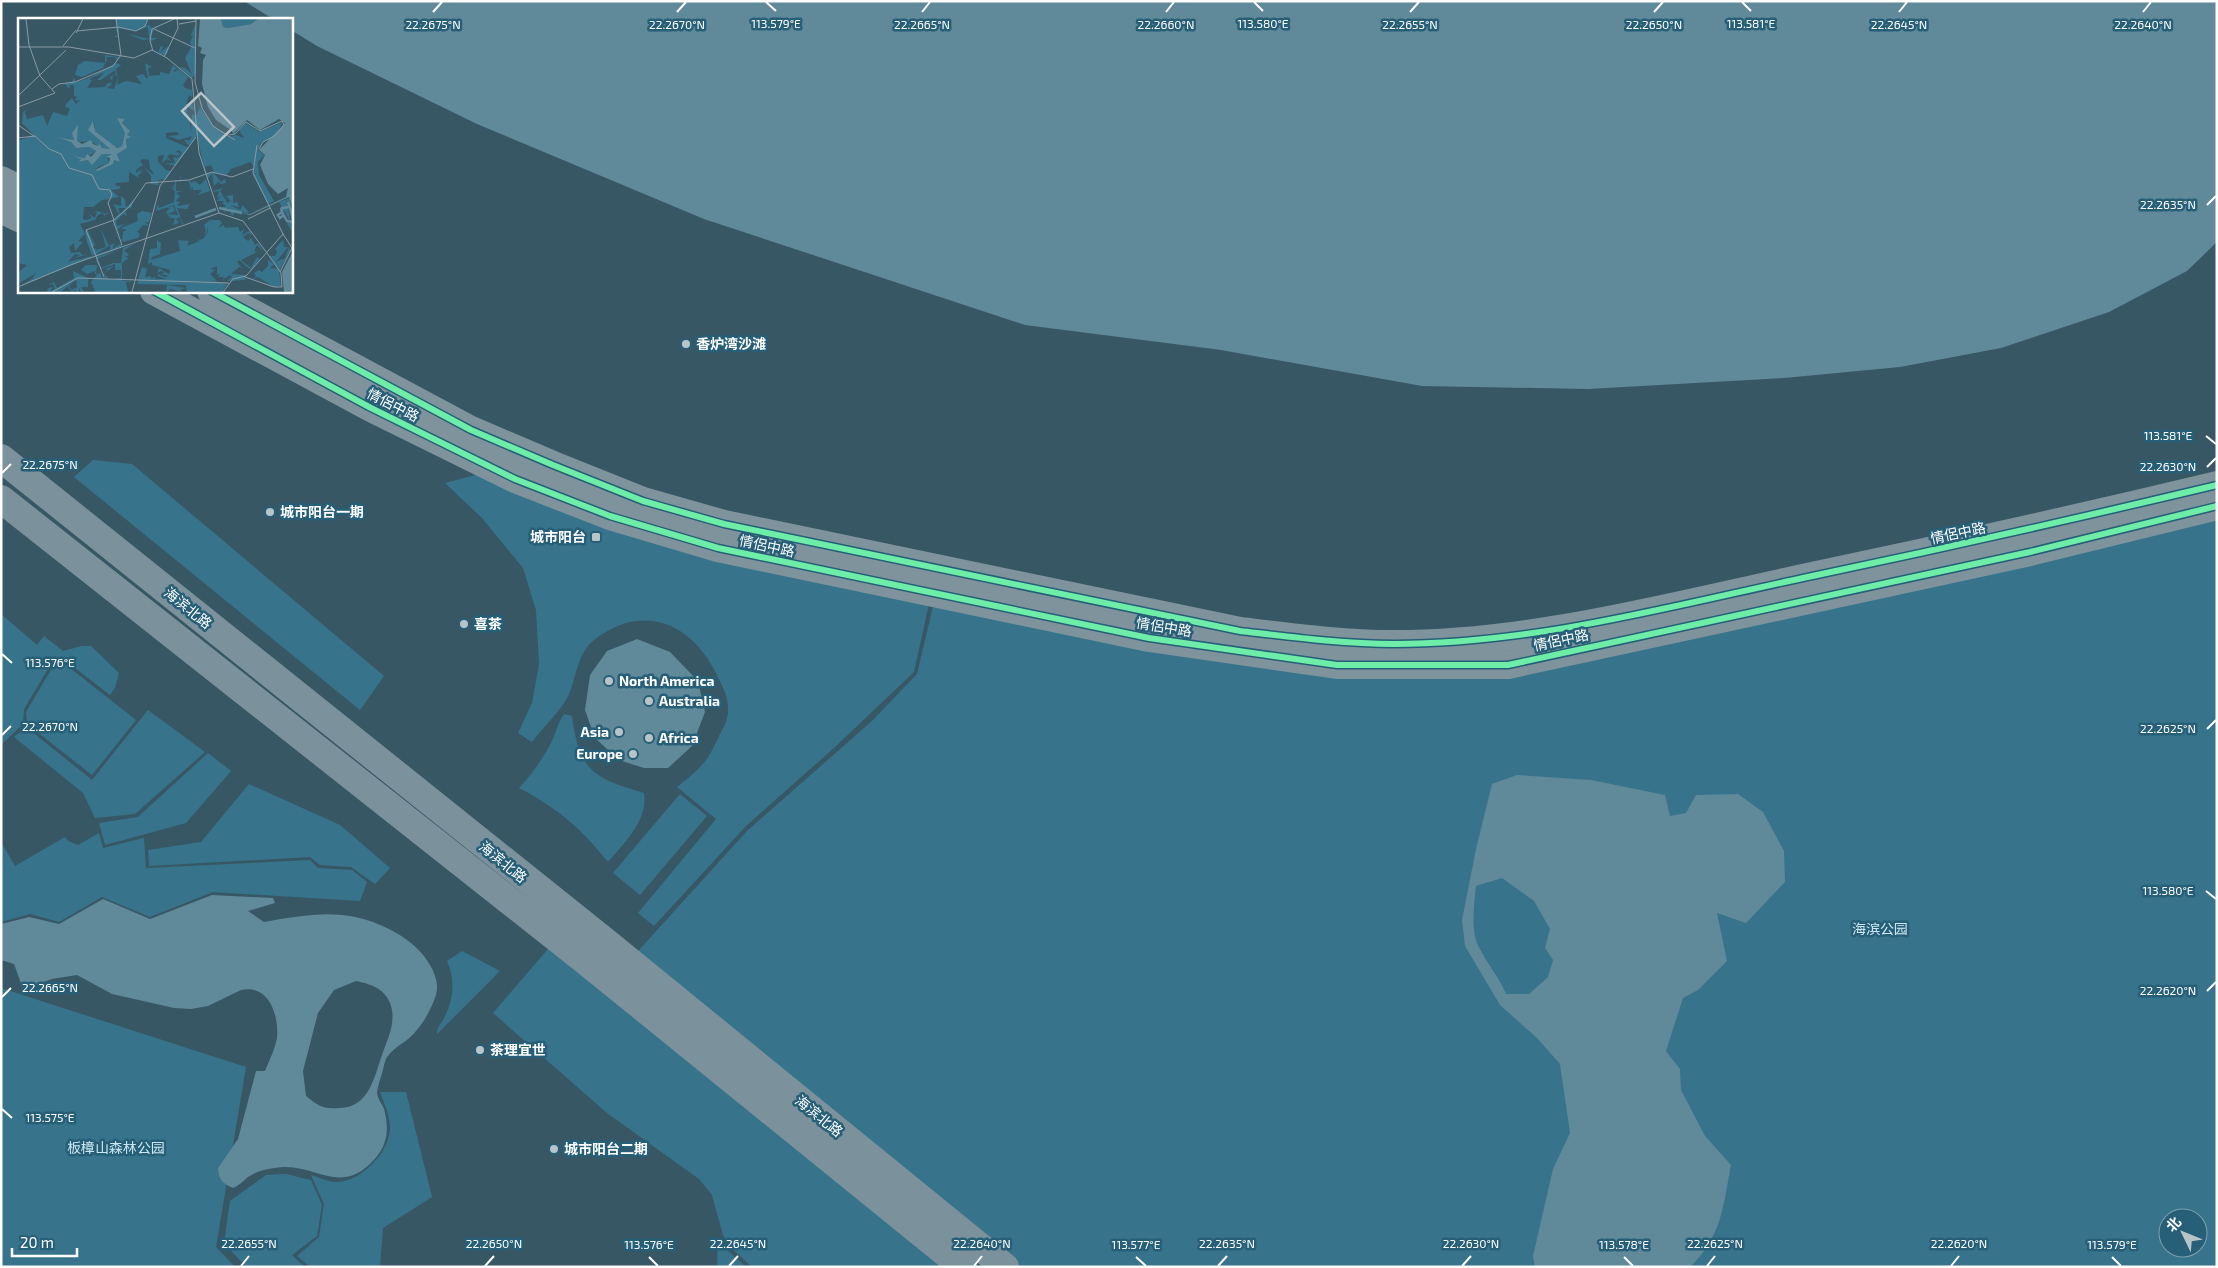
<svg xmlns="http://www.w3.org/2000/svg" width="2218" height="1268" viewBox="0 0 2218 1268" font-family="'Exo 2','Noto Sans SC',sans-serif">
	<style>
		.green { fill: #37748c; fill-rule: evenodd }
		.water { fill: #608999; fill-rule: evenodd }
		.lines { fill: none; stroke-linecap: round; stroke-linejoin: round }
		.primary { stroke: #7b919b; stroke-width: 28 }
		.highway { stroke: #7e939c; stroke-width: 28 }
		.cycleway-casing { stroke: #265f77; stroke-width: 9 }
		.cycleway { stroke: #6deda7; stroke-width: 6 }
		.ticks { fill: none; stroke: #fff; stroke-width: 2 }
		.poi-dot { fill: #b9c4c9; stroke: #265f77; stroke-width: 2 }
		.labels { text-anchor: middle; stroke-width: 5; stroke-linejoin: round; paint-order: stroke }
		.poi-label { font-size: 14px; font-weight: bold; fill: #fff; stroke: #265f77; text-anchor: start }
		.street-label { font-size: 14px; fill: #fff; stroke: #265f77 }
		.park-label { font-size: 14px; fill: #cae7f2; stroke: #265f77 }
		.inset-river { fill: none; stroke: #608999; stroke-width: 2.5 }
		.inset-road { fill: none; stroke: #889aa3; stroke-width: 1 }
		.view { fill: #b9c4c9; fill-opacity: 0.15; stroke: #b9c4c9; stroke-width: 2.5 }
		.inset-edge { fill: none; stroke: #fff; stroke-width: 2.5 }
		.ticks-label { font-size: 12px; text-anchor: middle; fill: #fff; stroke: #265f77; stroke-width: 5; stroke-linejoin: round; paint-order: stroke }
	</style>
	<rect width="100%" height="100%" fill="#385765"/>
	<path class="green" d="M 93,460 L 132,464 L 384,676 L 360,710 L 74,477 Z
		M 483,473 L 930,599 L 914,672 L 835,747 L 746,826 L 654,926 L 638,913 L 716,819 L 677,787 C 700,769 707,763 719,736 C 722,730 726,724 727,718 C 731,703 724,689 717,675 C 692,623 643,602 594,640 C 577,654 577,675 569,694 C 564,707 542,729 532,742 L 518,733 L 532,703 L 539,664 L 536,610 L 523,568 L 482,518 L 445,483 Z
		M 2217,507 L 2217,1267 L 1005,1267 L 629,961 L 747,831 L 872,721 L 917,674 L 936,594 L 1508,667 ZM 2168,1218 L 2198,1218 L 2198,1248 L 2168,1248 Z
		M 1,614 L 37,645 L 44,636 L 63,651 L 82,646 L 91,646 L 119,673 L 115,688 L 110,695 L 66,661 L 54,659 L 24,709 L 23,724 L 1,745 Z
		M 55,663 L 65,664 L 136,720 L 92,775 L 27,724 L 26,712 Z
		M 148,710 L 205,752 L 135,814 L 95,818 L 83,793 L 14,737 L 26,727 L 92,780 Z
		M 564,714 L 572,716 C 579,771 593,778 644,793 C 648,820 625,842 608,862 C 582,829 556,807 519,788 C 532,774 542,760 551,743 C 556,733 557,724 564,714 Z
		M 208,753 L 231,771 L 186,823 L 105,845 L 99,823 L 138,817 Z
		M 249,784 L 340,825 L 390,868 L 375,884 L 351,867 L 320,865 L 310,857 L 149,866 L 148,850 L 201,842 Z
		M 680,794 L 707,816 L 640,895 L 613,873 Z
		M 99,833 L 103,848 L 144,838 L 146,868 L 310,860 L 318,868 L 352,870 L 367,882 L 360,901 L 213,892 L 150,917 L 102,897 L 59,922 L 30,914 L 1,922 L 1,842 L 15,866 L 65,837 L 68,841 L 78,845 Z
		M 554,942 L 956,1267 L 752,1267 L 730,1247 L 723,1235 L 712,1195 L 699,1179 L 607,1113 L 493,1013 Z
		M 462,951 L 500,971 L 437,1034 C 437,1026 442,1023 445,1016 C 454,999 455,978 447,961 Z
		M 1,988 L 246,1067 L 216,1247 L 235,1267 L 1,1267 Z
		M 380,1092 L 406,1092 L 432,1197 L 383,1228 L 380,1267 L 310,1267 L 297,1256 L 319,1237 L 324,1204 L 311,1175 C 318,1177 326,1181 334,1182 C 359,1184 388,1154 390,1130 C 391,1118 384,1103 380,1092 Z
		M 286,1174 L 311,1180 L 322,1205 L 317,1236 L 292,1255 L 305,1267 L 246,1267 L 224,1243 L 230,1201 L 266,1175 Z
		M 718,1239 L 727,1250 L 746,1267 L 717,1267 Z"/>
	<path class="water" d="M 244,1 L 2217,1 L 2217,242 L 2187,271 L 2109,312 L 2001,348 L 1900,367 L 1784,378 L 1588,389 L 1422,386 L 1221,350 L 1025,325 L 704,219 L 477,124 L 317,46 L 291,30 L 291,19 L 273,19 Z
		M 637,639 L 670,652 L 698,681 L 705,712 L 692,746 L 668,768 L 644,768 L 619,760 L 595,738 L 585,710 L 590,675 L 607,651 Z
		M 1517,775 L 1591,780 L 1665,795 L 1670,816 L 1686,813 L 1696,795 L 1738,794 L 1763,812 L 1784,851 L 1785,882 L 1746,923 L 1717,913 L 1727,961 L 1698,990 L 1683,998 L 1666,1051 L 1680,1069 L 1681,1090 L 1705,1136 L 1731,1165 C 1723,1207 1722,1236 1690,1267 L 1535,1267 L 1533,1256 L 1553,1169 L 1570,1133 L 1560,1064 L 1537,1038 L 1500,1005 L 1465,946 L 1462,920 L 1476,849 L 1492,784 ZM 1502,878 L 1534,901 L 1550,929 L 1545,948 L 1553,960 L 1548,977 L 1529,994 L 1506,994 C 1499,977 1488,965 1480,949 C 1470,933 1474,905 1476,886 Z
		M 212,895 L 273,898 L 275,903 L 248,911 L 264,922 C 310,914 345,907 389,929 C 403,936 414,944 424,956 C 432,967 440,981 436,995 C 432,1007 425,1021 416,1031 C 409,1041 395,1046 388,1056 C 385,1059 384,1066 383,1070 C 381,1077 378,1085 377,1092 C 377,1098 382,1104 384,1109 C 390,1131 387,1148 370,1164 C 339,1193 317,1166 284,1167 C 272,1168 258,1170 248,1177 C 243,1181 240,1185 233,1188 C 222,1183 219,1180 218,1168 L 238,1139 L 256,1071 L 265,1071 C 269,1061 275,1049 277,1038 C 279,1015 269,984 241,990 L 208,1006 L 191,1009 L 174,1008 L 112,994 L 77,975 L 52,979 L 23,989 L 14,964 L 1,960 L 1,924 L 29,917 L 59,924 L 103,899 L 150,919 ZM 356,981 C 370,984 384,988 390,1003 C 397,1021 388,1038 382,1055 C 374,1078 369,1107 340,1108 C 323,1109 320,1107 306,1096 L 303,1071 L 318,1013 L 334,990 Z"/>
	<g class="lines">
		<path class="primary" d="M 1,458 L 607,943 L 1005,1267
			M 1,499 L 588,963 L 963,1267"/>
		<path class="highway" d="M 1,180 L 19,189
			M 1,209 L 19,218
			M 154,291 L 371,408 L 515,479 L 610,516 L 718,548 L 1149,638 L 1337,665 L 1508,665 L 2030,552 L 2217,506
			M 211,291 L 471,430 L 553,465 L 643,501 L 724,524 L 1240,631 C 1291,637 1343,644 1394,644 C 1532,644 1668,607 1803,578 C 1941,549 2079,518 2217,485"/>
		<defs>
			<path id="cycleway" d="M 154,291 L 371,408 L 515,479 L 610,516 L 718,548 L 1149,638 L 1337,665 L 1508,665 L 2030,552 L 2217,506
				M 211,291 L 471,430 L 553,465 L 643,501 L 724,524 L 1240,631 C 1291,637 1343,644 1394,644 C 1532,644 1668,607 1803,578 C 1941,549 2079,518 2217,485"/>
		</defs>
		<use href="#cycleway" class="cycleway-casing"/>
		<use href="#cycleway" class="cycleway"/>
	</g>
	<path class="ticks" d="M 766,2 L 776,11M 1254,2 L 1263,11M 1742,2 L 1751,11M 433,12 L 442,2M 677,12 L 686,2M 922,12 L 930,2M 1166,12 L 1174,2M 1410,12 L 1419,2M 1654,12 L 1663,2M 1899,12 L 1907,2M 2143,12 L 2151,2M 2207,205 L 2216,196M 2206,436 L 2216,444M 2207,467 L 2216,458M 2,473 L 11,464M 2,654 L 12,663M 2207,729 L 2216,720M 2,735 L 11,726M 2206,891 L 2216,899M 2207,991 L 2216,982M 2,997 L 11,988M 2,1109 L 12,1118M 649,1257 L 658,1266M 1136,1257 L 1146,1266M 1624,1257 L 1633,1266M 2112,1257 L 2121,1266M 241,1266 L 249,1256M 485,1266 L 494,1256M 729,1266 L 738,1256M 974,1266 L 982,1256M 1218,1266 L 1227,1256M 1462,1266 L 1471,1256M 1707,1266 L 1715,1256M 1951,1266 L 1959,1256"/>
	<g class="poi-dot">
		<circle cx="686" cy="344" r="5"/>
		<circle cx="270" cy="512" r="5"/>
		<rect x="591" y="532" width="10" height="10" rx="2.5"/>
		<circle cx="464" cy="624" r="5"/>
		<circle cx="609" cy="681" r="5"/>
		<circle cx="649" cy="701" r="5"/>
		<circle cx="619" cy="732" r="5"/>
		<circle cx="649" cy="738" r="5"/>
		<circle cx="633" cy="754" r="5"/>
		<circle cx="480" cy="1050" r="5"/>
		<circle cx="554" cy="1149" r="5"/>
	</g>
	<g class="labels">
		<g class="poi-label">
			<text x="696" y="349">香炉湾沙滩</text>
			<text x="280" y="517">城市阳台一期</text>
			<text x="586" y="542" text-anchor="end">城市阳台</text>
			<text x="474" y="629">喜茶</text>
			<text x="619" y="686">North America</text>
			<text x="659" y="706">Australia</text>
			<text x="609" y="737" text-anchor="end">Asia</text>
			<text x="659" y="743">Africa</text>
			<text x="623" y="759" text-anchor="end">Europe</text>
			<text x="490" y="1055">茶理宜世</text>
			<text x="564" y="1154">城市阳台二期</text>
		</g>
		<g class="street-label">
			<text transform="translate(393 405) rotate(27)" y="5">情侶中路</text>
			<text transform="translate(1958 533) rotate(-12)" y="5">情侶中路</text>
			<text transform="translate(767 546) rotate(12)" y="5">情侶中路</text>
			<text transform="translate(188 608) rotate(39)" y="5">海滨北路</text>
			<text transform="translate(1164 627) rotate(9)" y="5">情侶中路</text>
			<text transform="translate(1561 640) rotate(-12)" y="5">情侶中路</text>
			<text transform="translate(503 862) rotate(39)" y="5">海滨北路</text>
			<text transform="translate(819 1116) rotate(39)" y="5">海滨北路</text>
		</g>
		<g class="park-label">
			<text x="1880" y="934">海滨公园</text>
			<text x="116" y="1153">板樟山森林公园</text>
		</g>
	</g>
	<g transform="translate(18 18)">
		<rect width="275" height="275" fill="#385765"/>
		<path d="M 98,1 L 130,1 L 128,8 L 131,7 L 136,12 L 132,20 L 140,20 L 133,23 L 135,31 L 141,34 L 141,32 L 143,28 L 145,29 L 142,35 L 149,29 L 151,30 L 149,36 L 145,37 L 135,31 L 132,21 L 125,22 L 110,16 L 131,21 L 130,9 L 118,13 L 101,10 L 101,19 L 96,19 L 100,17 L 98,10 L 82,13 L 100,10 ZM 203,1 L 240,1 L 233,6 L 210,10 L 205,9 ZM 177,7 L 177,55 L 174,61 L 161,49 L 167,50 L 174,56 L 167,40 L 174,28 L 172,24 L 175,18 L 173,17 ZM 87,37 L 100,39 L 99,43 L 97,39 L 88,39 L 89,42 L 85,49 L 89,48 L 64,59 L 57,57 L 60,47 L 67,43 L 87,45 ZM 98,45 L 103,47 L 98,51 L 100,60 L 99,57 L 95,58 L 94,63 L 92,59 L 98,56 L 97,52 L 83,62 L 79,62 L 87,54 L 71,61 L 74,62 L 69,70 L 87,69 L 89,66 L 93,64 L 94,69 L 93,67 L 89,70 L 96,71 L 101,57 L 99,67 L 108,63 L 124,66 L 118,58 L 125,56 L 128,60 L 130,60 L 127,45 L 134,49 L 130,50 L 131,58 L 142,57 L 142,54 L 151,56 L 155,47 L 159,51 L 155,52 L 157,54 L 160,51 L 170,59 L 165,67 L 167,70 L 174,72 L 174,79 L 171,77 L 168,86 L 173,85 L 173,80 L 176,93 L 169,88 L 169,96 L 172,97 L 168,100 L 172,103 L 173,114 L 174,96 L 178,98 L 182,89 L 195,108 L 217,122 L 213,118 L 218,117 L 226,120 L 221,112 L 228,105 L 241,114 L 265,104 L 258,117 L 243,125 L 240,132 L 246,137 L 240,144 L 241,157 L 256,183 L 250,186 L 235,157 L 236,148 L 232,144 L 213,151 L 208,158 L 196,154 L 193,147 L 187,149 L 189,156 L 195,154 L 203,164 L 207,161 L 208,165 L 202,166 L 201,163 L 196,168 L 194,156 L 189,161 L 186,150 L 179,117 L 171,128 L 166,122 L 172,122 L 174,118 L 161,122 L 150,118 L 161,117 L 159,114 L 148,115 L 148,120 L 171,130 L 157,148 L 147,145 L 157,145 L 155,139 L 160,140 L 164,135 L 161,132 L 157,134 L 162,135 L 160,138 L 152,136 L 149,139 L 155,144 L 149,141 L 144,145 L 146,137 L 140,138 L 140,144 L 136,140 L 148,152 L 153,153 L 148,161 L 140,162 L 141,167 L 133,166 L 133,158 L 126,149 L 134,156 L 136,155 L 132,151 L 131,142 L 125,141 L 122,143 L 125,147 L 118,152 L 118,155 L 125,150 L 121,155 L 127,153 L 120,157 L 121,160 L 111,154 L 111,164 L 98,165 L 97,167 L 103,169 L 101,171 L 93,172 L 101,179 L 84,182 L 75,189 L 66,189 L 65,201 L 68,202 L 74,200 L 70,195 L 77,200 L 79,194 L 75,195 L 79,193 L 85,195 L 83,190 L 86,196 L 92,194 L 86,198 L 85,195 L 80,197 L 77,202 L 62,206 L 67,216 L 60,223 L 65,224 L 57,233 L 56,225 L 51,229 L 53,235 L 62,234 L 64,237 L 70,236 L 57,240 L 62,237 L 57,236 L 50,244 L 74,238 L 69,224 L 67,214 L 69,211 L 77,227 L 74,230 L 79,231 L 75,233 L 88,229 L 83,211 L 91,228 L 76,237 L 92,232 L 92,227 L 97,225 L 94,231 L 104,225 L 104,229 L 79,238 L 75,237 L 72,240 L 0,269 L 14,261 L 18,255 L 0,266 L 0,255 L 9,247 L 0,245 L 0,123 L 16,117 L 4,105 L 5,94 L 11,91 L 7,94 L 9,101 L 25,97 L 29,108 L 35,94 L 49,98 L 52,91 L 47,88 L 49,85 L 54,80 L 58,86 L 62,82 L 58,83 L 57,80 L 60,79 L 56,78 L 56,67 L 52,67 L 51,71 L 47,66 L 53,65 L 56,60 L 58,64 L 71,60 ZM 100,101 L 107,101 L 104,105 L 112,113 L 109,117 L 112,119 L 108,121 L 109,130 L 99,136 L 102,144 L 96,142 L 95,146 L 80,153 L 77,152 L 80,149 L 91,145 L 89,139 L 94,136 L 84,136 L 74,146 L 70,142 L 62,144 L 63,141 L 58,138 L 68,140 L 78,133 L 72,129 L 58,130 L 53,124 L 41,121 L 56,122 L 55,115 L 60,109 L 57,116 L 60,124 L 73,123 L 80,128 L 81,125 L 84,130 L 92,131 L 71,112 L 76,103 L 77,113 L 98,130 L 104,128 L 107,115 ZM 162,156 L 163,162 L 173,163 L 173,165 L 177,163 L 182,167 L 188,161 L 192,173 L 180,177 L 184,172 L 175,172 L 174,168 L 173,173 L 171,163 L 158,163 L 158,173 L 164,173 L 158,175 L 162,178 L 158,183 L 162,184 L 159,188 L 172,186 L 169,191 L 159,190 L 165,206 L 179,202 L 164,206 L 162,199 L 158,201 L 161,205 L 155,207 L 157,200 L 151,200 L 155,197 L 151,199 L 148,194 L 152,190 L 148,190 L 155,188 L 157,193 L 149,196 L 160,197 L 156,187 L 138,193 L 132,212 L 140,186 L 141,190 L 156,184 L 157,173 L 154,171 L 157,170 L 150,169 L 157,169 L 154,167 L 157,167 L 157,162 L 162,162 ZM 193,166 L 196,173 L 205,170 L 202,173 L 210,186 L 211,183 L 214,184 L 208,178 L 215,177 L 215,185 L 219,184 L 221,189 L 212,187 L 222,192 L 225,187 L 231,195 L 223,194 L 223,200 L 223,196 L 216,194 L 215,198 L 212,195 L 215,192 L 209,190 L 207,194 L 205,193 L 207,192 L 204,190 L 208,188 L 204,185 L 206,183 L 199,183 L 203,178 L 199,180 L 201,173 L 196,174 ZM 103,178 L 107,181 L 108,190 L 100,190 L 102,196 L 116,181 L 113,190 L 119,191 L 111,190 L 107,193 L 109,198 L 105,196 L 98,203 L 99,208 L 106,206 L 100,211 L 104,223 L 105,214 L 109,212 L 103,210 L 120,203 L 119,196 L 124,193 L 134,195 L 131,204 L 127,204 L 131,208 L 125,207 L 119,214 L 122,216 L 120,220 L 105,224 L 97,207 L 92,208 L 97,206 L 95,202 L 101,196 L 95,186 L 103,188 ZM 272,180 L 275,197 L 268,181 L 275,214 L 269,206 L 272,203 L 261,184 ZM 197,198 L 192,202 L 201,202 L 204,205 L 200,210 L 206,207 L 207,210 L 220,209 L 222,214 L 226,211 L 224,217 L 231,213 L 234,217 L 230,215 L 225,219 L 230,223 L 233,220 L 237,227 L 240,225 L 246,234 L 239,227 L 236,233 L 239,234 L 223,242 L 233,250 L 239,239 L 242,241 L 233,252 L 221,242 L 219,244 L 224,250 L 221,249 L 213,256 L 228,257 L 227,262 L 209,263 L 214,259 L 212,257 L 204,262 L 206,259 L 200,259 L 202,256 L 199,257 L 199,248 L 192,251 L 197,252 L 192,256 L 199,263 L 192,262 L 209,266 L 204,274 L 169,274 L 168,270 L 162,272 L 164,274 L 153,271 L 148,274 L 149,267 L 168,270 L 168,267 L 119,266 L 124,249 L 129,251 L 127,259 L 133,258 L 133,261 L 137,258 L 137,261 L 149,261 L 139,258 L 141,256 L 146,259 L 152,258 L 143,256 L 147,254 L 143,253 L 139,255 L 141,250 L 151,256 L 152,252 L 134,247 L 134,244 L 130,246 L 132,231 L 139,230 L 139,222 L 143,225 L 142,236 L 134,239 L 133,242 L 162,233 L 160,222 L 171,223 L 169,228 L 182,223 L 179,222 L 185,221 L 190,214 L 190,207 L 189,214 L 185,218 L 188,213 L 186,207 ZM 265,222 L 266,229 L 270,229 L 258,244 L 267,240 L 271,229 L 272,233 L 261,253 L 263,268 L 256,269 L 240,259 L 234,261 L 238,258 L 236,255 L 241,252 L 244,254 L 250,248 L 250,242 L 256,246 L 252,250 L 260,251 L 251,238 L 257,238 L 259,233 L 257,231 ZM 117,226 L 106,232 L 111,237 L 107,239 L 111,240 L 104,245 L 104,262 L 96,261 L 103,260 L 103,252 L 97,252 L 97,246 L 83,251 L 85,256 L 90,252 L 87,251 L 96,248 L 86,256 L 91,261 L 87,259 L 78,243 L 79,239 L 102,231 L 79,241 L 83,250 L 95,245 L 103,245 L 105,230 ZM 68,247 L 79,247 L 78,256 L 83,255 L 83,259 L 115,264 L 108,264 L 110,274 L 74,274 L 77,273 L 73,264 L 79,257 L 77,256 L 77,253 L 69,256 L 63,252 ZM 55,253 L 70,260 L 70,269 L 63,269 L 66,273 L 63,274 L 61,270 L 61,274 L 57,274 L 59,271 L 54,274 L 50,269 L 58,264 L 51,269 L 54,272 L 59,269 L 58,261 L 43,274 L 29,274 L 30,270 L 35,269 L 32,274 L 37,271 L 35,266 L 30,267 L 36,264 L 39,270 L 56,260 Z" fill="#37748c" fill-rule="evenodd"/>
		<path d="M 182,1 L 203,1 L 205,9 L 210,10 L 233,6 L 240,1 L 275,1 L 275,190 L 271,179 L 232,197 L 223,195 L 232,196 L 268,179 L 270,170 L 260,176 L 250,166 L 242,147 L 247,137 L 241,132 L 267,105 L 261,101 L 242,112 L 229,102 L 215,116 L 214,113 L 198,102 L 190,89 L 184,66 L 185,42 L 188,37 L 182,35 L 184,30 L 180,28 ZM 99,100 L 107,101 L 104,105 L 112,113 L 109,117 L 113,119 L 108,121 L 109,130 L 99,136 L 102,144 L 96,142 L 95,146 L 80,153 L 77,152 L 91,145 L 92,140 L 88,139 L 94,136 L 84,136 L 74,147 L 70,142 L 61,144 L 63,141 L 56,138 L 67,140 L 69,136 L 73,139 L 78,133 L 72,129 L 58,130 L 53,124 L 40,120 L 56,122 L 54,115 L 60,107 L 59,123 L 64,126 L 73,122 L 75,126 L 80,128 L 81,125 L 84,130 L 92,131 L 70,112 L 75,103 L 77,113 L 99,130 L 104,128 L 107,115 ZM 275,233 L 275,274 L 266,274 L 264,254 Z" fill="#608999"/>
		<path class="inset-river" d="M 270,184 L 275,201M 271,189 L 264,190 L 264,194 L 269,203 L 275,204M 201,190 L 224,195M 263,190 L 264,194 L 260,197 L 262,200 L 266,197M 177,199 L 198,191"/>
		<path class="inset-road" d="M 8,1 L 11,27 L 22,58M 178,1 L 177,64 L 184,90 L 195,108 L 217,122M 161,6 L 178,3M 136,11 L 177,30M 59,13 L 100,9 L 118,13 L 127,8 L 130,1M 58,15 L 65,1M 45,28 L 58,12M 0,29 L 51,29 L 116,40 L 134,32 L 149,40 L 174,61 L 181,135 L 201,195M 135,33 L 132,23 L 134,11 L 156,1M 146,39 L 160,10 L 159,1M 34,71 L 41,66 L 57,64 L 95,48 L 103,37 L 98,1M 0,78 L 48,32M 0,89 L 37,75 L 22,58M 0,107 L 16,118M 211,117 L 217,116 L 228,104 L 242,113 L 264,103 L 266,107 L 258,117 L 245,124 L 241,131M 0,120 L 17,118 L 31,131 L 43,136 L 51,150 L 74,157 L 81,171 L 92,172 L 94,177 L 90,185 L 96,202M 230,201 L 252,190M 95,202 L 104,227M 262,254 L 274,230 L 265,216M 86,259 L 68,212 L 96,202 L 112,188 L 128,165 L 171,162 L 194,154 L 214,159 L 235,151M 227,259 L 256,269 L 264,269 L 263,255 L 249,235M 0,269 L 55,246 L 201,195 L 225,203 L 249,235M 34,274 L 60,260 L 211,265M 114,274 L 142,168 L 178,119M 205,274 L 215,261 L 228,258 L 265,216 L 235,155 L 239,127"/>
		<path class="view" d="M 183,75 L 216,109 L 196,128 L 164,93 Z"/>
		<rect width="275" height="275" class="inset-edge"/>
	</g>
	<g class="ticks-label">
		<text x="776" y="28">113.579°E</text>
		<text x="1263" y="28">113.580°E</text>
		<text x="1751" y="28">113.581°E</text>
		<text x="433" y="29">22.2675°N</text>
		<text x="677" y="29">22.2670°N</text>
		<text x="922" y="29">22.2665°N</text>
		<text x="1166" y="29">22.2660°N</text>
		<text x="1410" y="29">22.2655°N</text>
		<text x="1654" y="29">22.2650°N</text>
		<text x="1899" y="29">22.2645°N</text>
		<text x="2143" y="29">22.2640°N</text>
		<text x="2168" y="209">22.2635°N</text>
		<text x="2168" y="440">113.581°E</text>
		<text x="50" y="469">22.2675°N</text>
		<text x="2168" y="471">22.2630°N</text>
		<text x="50" y="667">113.576°E</text>
		<text x="50" y="731">22.2670°N</text>
		<text x="2168" y="733">22.2625°N</text>
		<text x="2168" y="895">113.580°E</text>
		<text x="50" y="992">22.2665°N</text>
		<text x="2168" y="995">22.2620°N</text>
		<text x="50" y="1122">113.575°E</text>
		<text x="249" y="1248">22.2655°N</text>
		<text x="494" y="1248">22.2650°N</text>
		<text x="738" y="1248">22.2645°N</text>
		<text x="982" y="1248">22.2640°N</text>
		<text x="1227" y="1248">22.2635°N</text>
		<text x="1471" y="1248">22.2630°N</text>
		<text x="1715" y="1248">22.2625°N</text>
		<text x="1959" y="1248">22.2620°N</text>
		<text x="649" y="1249">113.576°E</text>
		<text x="1136" y="1249">113.577°E</text>
		<text x="1624" y="1249">113.578°E</text>
		<text x="2112" y="1249">113.579°E</text>
	</g>
	<rect width="2218" height="1268" fill="none" stroke="#ffffff" stroke-width="5"/>
	<g transform="translate(2183 1233) rotate(313)"><circle r="24" fill="#265f77" stroke="#7d9fad"/>
	<path d="M0-4L9 19L0 12L-9 19Z" fill="#b9c4c9"/>
	<text y="-8" font-size="14" font-weight="bold" text-anchor="middle" fill="#ffffff">北</text>
	</g>
	<path d="M12 1248v8h65v-8" fill="none" stroke="#ffffff" stroke-width="2.5"/>
	<text x="20" y="1248" font-size="15" fill="#ffffff" stroke="#265f77" stroke-width="4" paint-order="stroke">20 m</text>
</svg>
